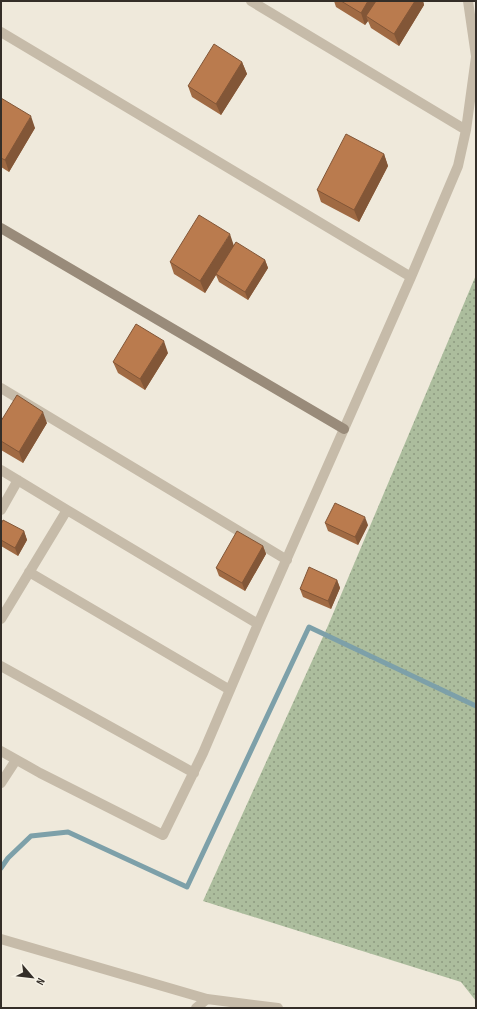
<svg xmlns="http://www.w3.org/2000/svg" width="477" height="1009" viewBox="0 0 477 1009" font-family="'Sofia Sans Condensed',sans-serif">
	<style>
		.grass { fill: url(#grass-dots) }
		.lines { fill: none; stroke-linecap: round; stroke-linejoin: round }
		.stream { stroke: #7da0a9; stroke-width: 5 }
		.street { stroke: #c6bba9; stroke-width: 10 }
		.secondary { stroke: #998b7a; stroke-width: 10 }
		.wall { fill: #a06a43 }
		.shaded-wall { fill: #825637 }
		.building { fill: #ba7b4e; stroke: #825637 }
	</style>
	<defs>
		<pattern id="grass-dots" width="8" height="8" patternUnits="userSpaceOnUse"><rect width="8" height="8" fill="#acbd9d"/><path d="M2 2h.1M6 6h.1" fill="none" stroke="#8d9a80" stroke-width="1.8" stroke-linecap="round"/></pattern>
	</defs>
	<rect width="100%" height="100%" fill="#efe9db"/>
	<path class="grass" d="M 476,275 L 476,1001 L 461,982 L 203,901 L 327,628 Z"/>
	<g class="lines">
		<path class="stream" d="M 1,868 L 8,858 L 31,836 L 68,832 L 187,887 L 309,627 L 476,706"/>
		<path class="street" d="M 251,1 L 466,130
			M 468,1 L 476,56
			M 1,32 L 411,277
			M 1,388 L 287,560
			M 1,470 L 67,510 L 258,624
			M 1,510 L 18,480
			M 29,572 L 230,690
			M 1,619 L 67,510
			M 1,666 L 194,773
			M 1,751 L 40,773 L 163,835 L 203,753 L 258,624 L 411,277 L 458,166 L 466,130 L 476,57
			M 1,783 L 16,760
			M 1,939 L 207,999 L 278,1008
			M 196,1008 L 207,999"/>
		<path class="secondary" d="M 1,228 L 344,429"/>
	</g>
	<path class="wall" d="M 334,1 L 423,1 L 424,5 L 399,46 L 371,28 L 368,21 L 365,25 L 336,7 Z
		M 242,62 L 247,74 L 221,115 L 192,97 L 188,86 Z
		M 1,98 L 35,128 L 9,172 L 1,167 Z
		M 384,154 L 388,166 L 359,222 L 321,202 L 317,190 Z
		M 234,245 L 265,260 L 268,268 L 248,300 L 219,282 L 216,275 L 205,293 L 174,274 L 170,262 Z
		M 168,353 L 145,390 L 118,373 L 113,362 Z
		M 1,421 L 47,423 L 23,463 L 1,450 Z
		M 325,523 L 368,525 L 358,545 L 328,531 Z
		M 1,524 L 24,531 L 27,540 L 18,556 L 1,546 Z
		M 263,546 L 266,554 L 245,591 L 219,576 L 216,568 Z
		M 337,580 L 340,588 L 331,609 L 303,597 L 300,589 Z"/>
	<path class="shaded-wall" d="M 368,1 L 380,1 L 366,16 L 368,21 L 365,25 L 361,13 Z
		M 415,1 L 423,1 L 424,5 L 399,46 L 394,34 Z
		M 242,62 L 247,74 L 221,115 L 216,104 Z
		M 31,116 L 35,128 L 9,172 L 5,160 Z
		M 384,154 L 388,166 L 359,222 L 354,210 Z
		M 230,234 L 234,246 L 216,274 L 216,275 L 205,293 L 200,281 Z
		M 265,260 L 268,268 L 248,300 L 245,292 Z
		M 164,341 L 168,353 L 145,390 L 140,379 Z
		M 43,412 L 47,423 L 23,463 L 19,452 Z
		M 365,517 L 368,525 L 358,545 L 355,537 Z
		M 24,531 L 27,540 L 18,556 L 15,548 Z
		M 263,546 L 266,554 L 245,591 L 242,583 Z
		M 337,580 L 340,588 L 331,609 L 328,601 Z"/>
	<path class="building" d="M 341,1 L 368,1 L 361,13 Z
		M 376,1 L 415,1 L 394,34 L 366,16 Z
		M 214,44 L 242,62 L 216,104 L 188,86 Z
		M 1,98 L 31,116 L 5,160 L 1,158 Z
		M 346,134 L 384,154 L 354,210 L 317,190 Z
		M 199,215 L 230,234 L 200,281 L 170,262 Z
		M 236,242 L 265,260 L 245,292 L 216,274 Z
		M 136,324 L 164,341 L 140,379 L 113,362 Z
		M 17,395 L 43,412 L 19,452 L 1,441 L 1,421 Z
		M 335,503 L 365,517 L 355,537 L 325,523 Z
		M 3,520 L 24,531 L 15,548 L 1,540 L 1,524 Z
		M 237,531 L 263,546 L 242,583 L 216,568 Z
		M 309,567 L 337,580 L 328,601 L 300,589 Z"/>
	<rect width="477" height="1009" fill="none" stroke="#342e28" stroke-width="4"/>
	<g transform="translate(32 977) rotate(118)" stroke="#f7f3e7" stroke-width="3" paint-order="stroke">
	<path d="M0-3L7 15L0 10L-7 15Z" fill="#342e28"/>
	<text y="-6" font-size="11" font-weight="bold" text-anchor="middle" fill="#342e28">N</text>
	</g>
</svg>
